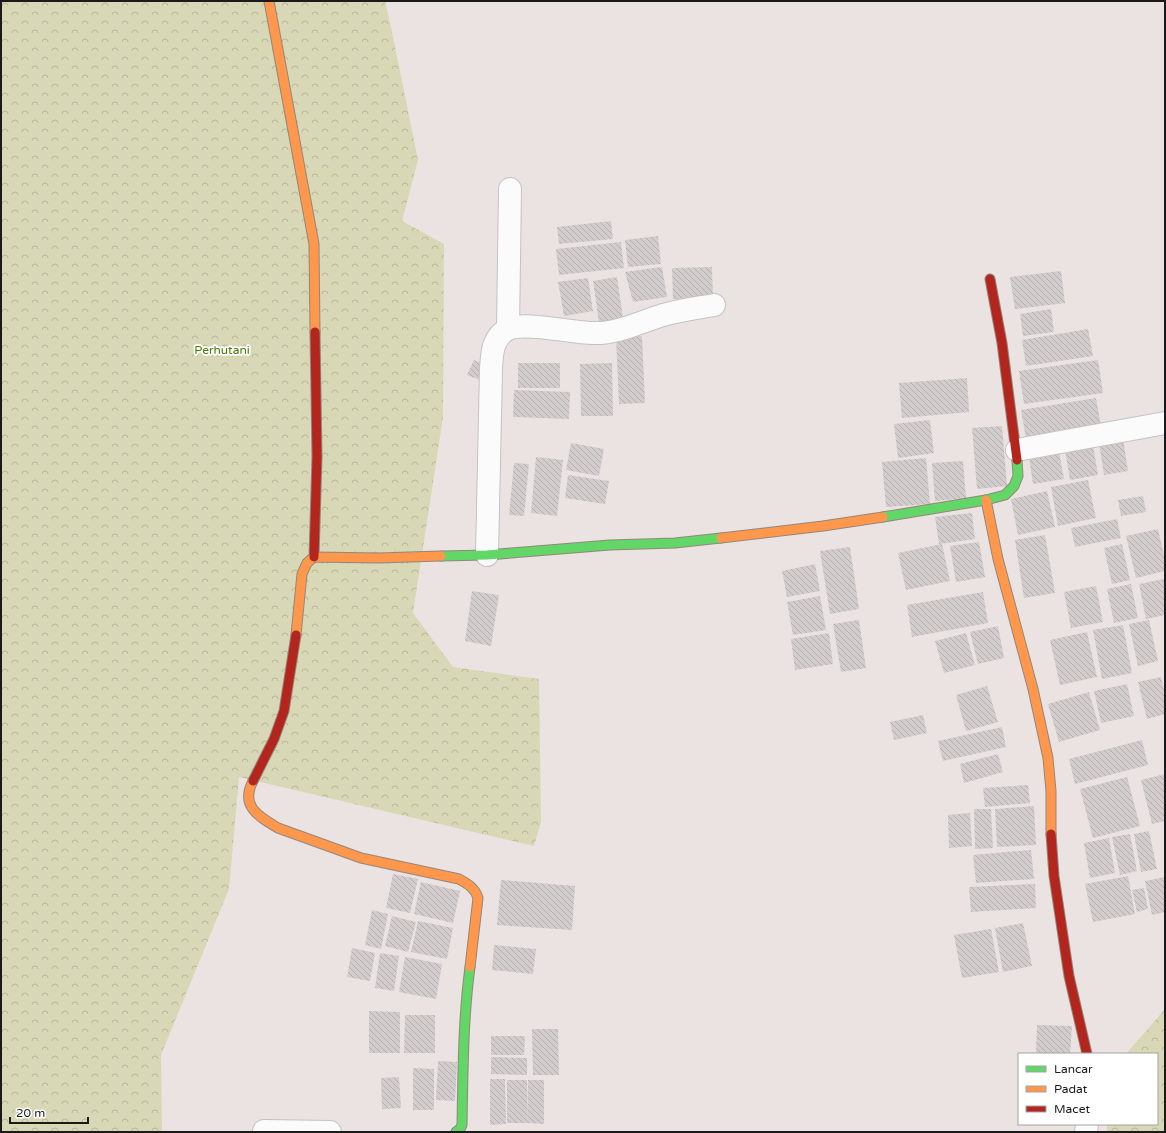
<svg xmlns="http://www.w3.org/2000/svg" width="1166" height="1133" viewBox="0 0 1166 1133" font-family="'Varela Round',sans-serif">
	<style>
		.forest { fill: url(#forest-crowns) }
		.building { fill: url(#building-back-hatch) }
		.lines { fill: none; stroke-linecap: round; stroke-linejoin: round }
		.street-casing { stroke: #c5c2c1; stroke-width: 24 }
		.fast-casing { stroke: #94867b; stroke-width: 11 }
		.slow-casing { stroke: #94867b; stroke-width: 11 }
		.jam-casing { stroke: #94867b; stroke-width: 11 }
		.street { stroke: #fcfbfb; stroke-width: 22 }
		.fast { stroke: #63d668; stroke-width: 9 }
		.slow { stroke: #ff974d; stroke-width: 9 }
		.jam { stroke: #b3261e; stroke-width: 9 }
		.labels { text-anchor: middle; stroke-width: 3.5; stroke-linejoin: round; paint-order: stroke }
		.park-label { font-size: 12px; fill: #457a07; stroke: #fff }
	</style>
	<defs>
		<pattern id="forest-crowns" width="20" height="18" patternUnits="userSpaceOnUse"><rect width="20" height="18" fill="#d8d7b6"/><path d="M2 6a3 3 0 1 1 6 0M12 15a3 3 0 1 1 6 0" fill="none" stroke="#b9b89c"/></pattern>
		<pattern id="building-back-hatch" width="6" height="6" patternUnits="userSpaceOnUse"><rect width="6" height="6" fill="#d2cccc"/><path d="M-1 5l2 2M0 0l6 6M5-1l2 2" fill="none" stroke="#b4afaf"/></pattern>
	</defs>
	<rect width="100%" height="100%" fill="#eae3e2"/>
	<path class="forest" d="M 1,1 L 385,1 L 391,27 L 418,160 L 402,221 L 444,244 L 443,417 L 413,613 L 453,667 L 539,679 L 541,822 L 534,846 L 239,777 L 229,889 L 161,1055 L 162,1132 L 1,1132 Z
		M 1165,1009 L 1165,1132 L 1107,1132 L 1107,1124 L 1157,1124 L 1157,1054 L 1126,1054 Z"/>
	<path class="building" d="M 611,221 L 613,239 L 559,244 L 557,227 Z
		M 658,236 L 661,264 L 628,267 L 625,240 Z
		M 621,242 L 624,268 L 559,275 L 556,249 Z
		M 662,267 L 667,297 L 633,302 L 625,272 Z
		M 712,267 L 713,299 L 673,299 L 672,268 Z
		M 1061,271 L 1065,303 L 1015,309 L 1010,277 Z
		M 617,277 L 623,318 L 599,322 L 593,281 Z
		M 588,278 L 593,311 L 564,316 L 558,282 Z
		M 1051,309 L 1054,332 L 1023,336 L 1020,314 Z
		M 1088,329 L 1093,356 L 1026,366 L 1022,340 Z
		M 642,336 L 645,403 L 619,404 L 616,337 Z
		M 474,360 L 488,366 L 482,381 L 467,375 Z
		M 1098,360 L 1103,393 L 1024,404 L 1019,371 Z
		M 518,363 L 560,363 L 560,388 L 518,388 Z
		M 612,363 L 613,416 L 581,416 L 580,364 Z
		M 967,378 L 969,412 L 902,418 L 899,383 Z
		M 514,390 L 570,392 L 569,419 L 513,417 Z
		M 1096,398 L 1102,432 L 1027,444 L 1021,410 Z
		M 930,420 L 934,453 L 898,458 L 894,424 Z
		M 1002,426 L 1007,486 L 977,489 L 972,428 Z
		M 1122,433 L 1128,471 L 1104,475 L 1098,437 Z
		M 1092,439 L 1098,475 L 1070,480 L 1064,444 Z
		M 571,443 L 604,449 L 599,476 L 566,470 Z
		M 1058,446 L 1064,479 L 1033,484 L 1028,451 Z
		M 536,457 L 563,460 L 557,516 L 531,513 Z
		M 926,458 L 930,504 L 886,507 L 882,462 Z
		M 963,461 L 966,498 L 935,501 L 932,463 Z
		M 514,463 L 529,464 L 524,516 L 509,515 Z
		M 568,475 L 609,481 L 605,504 L 565,498 Z
		M 1088,480 L 1096,518 L 1058,526 L 1051,487 Z
		M 1047,491 L 1055,527 L 1018,535 L 1011,499 Z
		M 1143,496 L 1146,512 L 1121,516 L 1118,500 Z
		M 972,513 L 975,539 L 939,544 L 935,517 Z
		M 1117,519 L 1121,538 L 1075,547 L 1071,528 Z
		M 1158,529 L 1165,559 L 1165,571 L 1136,578 L 1126,536 Z
		M 1045,535 L 1055,593 L 1024,598 L 1015,540 Z
		M 979,542 L 985,577 L 956,582 L 950,546 Z
		M 942,544 L 950,581 L 906,590 L 898,553 Z
		M 1122,544 L 1130,580 L 1112,584 L 1104,548 Z
		M 850,547 L 859,609 L 830,614 L 820,551 Z
		M 815,564 L 820,591 L 787,597 L 782,571 Z
		M 1164,579 L 1165,586 L 1165,615 L 1146,619 L 1139,584 Z
		M 1131,584 L 1138,618 L 1114,623 L 1107,589 Z
		M 1096,586 L 1103,622 L 1071,628 L 1064,592 Z
		M 472,591 L 499,595 L 491,646 L 465,641 Z
		M 983,592 L 988,623 L 912,637 L 907,605 Z
		M 820,596 L 826,630 L 793,635 L 787,602 Z
		M 859,620 L 866,668 L 841,672 L 833,624 Z
		M 1149,620 L 1158,661 L 1138,666 L 1129,624 Z
		M 1123,625 L 1132,673 L 1102,679 L 1093,630 Z
		M 998,626 L 1004,658 L 978,664 L 970,632 Z
		M 1087,632 L 1097,677 L 1060,685 L 1050,640 Z
		M 829,633 L 833,664 L 795,670 L 791,639 Z
		M 966,633 L 975,665 L 944,673 L 935,641 Z
		M 1161,677 L 1165,694 L 1165,714 L 1147,719 L 1138,682 Z
		M 1127,684 L 1134,716 L 1101,723 L 1094,691 Z
		M 987,686 L 998,722 L 966,731 L 956,695 Z
		M 1089,692 L 1100,730 L 1059,742 L 1048,704 Z
		M 923,715 L 927,733 L 894,740 L 890,722 Z
		M 1002,727 L 1006,747 L 943,761 L 938,741 Z
		M 1142,740 L 1148,765 L 1075,784 L 1069,759 Z
		M 998,754 L 1003,772 L 964,783 L 960,764 Z
		M 1165,774 L 1165,821 L 1152,824 L 1141,780 Z
		M 1127,777 L 1140,826 L 1093,838 L 1080,789 Z
		M 1028,785 L 1030,803 L 985,807 L 983,788 Z
		M 1034,806 L 1036,845 L 997,847 L 995,809 Z
		M 974,809 L 991,809 L 993,848 L 975,849 Z
		M 970,813 L 972,846 L 949,848 L 948,815 Z
		M 1149,831 L 1157,869 L 1141,872 L 1134,834 Z
		M 1130,834 L 1137,871 L 1120,875 L 1112,837 Z
		M 1109,838 L 1115,873 L 1090,878 L 1084,843 Z
		M 1031,850 L 1034,879 L 976,883 L 973,855 Z
		M 393,874 L 418,879 L 410,913 L 386,908 Z
		M 1128,876 L 1135,914 L 1093,922 L 1085,884 Z
		M 1165,877 L 1165,912 L 1152,915 L 1145,881 Z
		M 501,880 L 575,886 L 572,930 L 497,925 Z
		M 421,882 L 460,891 L 453,923 L 414,914 Z
		M 1035,884 L 1036,908 L 971,912 L 969,887 Z
		M 1144,888 L 1148,909 L 1137,912 L 1132,890 Z
		M 372,910 L 388,914 L 381,949 L 365,945 Z
		M 392,916 L 416,922 L 408,952 L 385,946 Z
		M 418,921 L 453,928 L 447,959 L 411,952 Z
		M 1023,923 L 1032,966 L 1003,972 L 995,928 Z
		M 991,929 L 999,972 L 962,978 L 954,935 Z
		M 494,945 L 536,949 L 533,974 L 492,970 Z
		M 352,948 L 375,953 L 370,981 L 347,977 Z
		M 380,953 L 399,956 L 394,991 L 375,988 Z
		M 405,957 L 442,964 L 436,999 L 399,992 Z
		M 369,1011 L 400,1012 L 400,1053 L 369,1053 Z
		M 405,1015 L 435,1015 L 435,1053 L 404,1053 Z
		M 1037,1025 L 1072,1026 L 1070,1054 L 1036,1054 Z
		M 532,1029 L 558,1029 L 559,1075 L 533,1075 Z
		M 491,1036 L 525,1036 L 524,1055 L 491,1055 Z
		M 491,1057 L 527,1058 L 527,1075 L 491,1074 Z
		M 438,1061 L 457,1062 L 455,1101 L 436,1100 Z
		M 413,1068 L 434,1069 L 434,1110 L 413,1110 Z
		M 399,1077 L 401,1108 L 382,1109 L 381,1078 Z
		M 490,1079 L 505,1079 L 506,1124 L 490,1125 Z
		M 507,1080 L 527,1080 L 528,1123 L 507,1123 Z
		M 528,1080 L 544,1080 L 544,1124 L 528,1123 Z"/>
	<g class="lines">
		<defs>
			<path id="street" d="M 508,329 L 510,189
				M 1017,450 L 1165,423
				M 487,555 L 491,369 C 492,354 492,337 508,329 C 525,321 571,333 593,333 C 617,334 640,322 663,315 C 680,310 697,308 714,305
				M 264,1131 L 330,1132
				M 1086,1132 L 1087,1124"/>
			<path id="fast" d="M 883,517 L 986,500 L 1005,495 L 1014,486 L 1018,476 L 1017,460
				M 441,556 L 487,555 L 610,545 L 675,543 L 721,538
				M 456,1132 L 460,1129 L 462,1125 C 463,1072 463,1020 470,967"/>
			<path id="slow" d="M 269,1 L 314,244 L 315,332
				M 986,500 L 998,559 L 1033,689 L 1048,758 L 1051,791 L 1051,834
				M 721,538 L 823,526 L 883,517
				M 296,635 L 302,574 L 307,563 L 314,557 L 378,558 L 441,556
				M 253,781 C 240,806 258,816 278,828 L 361,858 L 459,879 C 468,884 475,888 478,898 L 470,967"/>
			<path id="jam" d="M 990,279 L 1002,343 L 1017,460
				M 314,557 L 317,457 L 315,332
				M 253,781 L 274,739 L 284,711 L 296,635
				M 1051,834 L 1054,876 L 1069,976 L 1087,1054"/>
		</defs>
		<use href="#street" class="street-casing"/>
		<use href="#fast" class="fast-casing"/>
		<use href="#slow" class="slow-casing"/>
		<use href="#jam" class="jam-casing"/>
		<use href="#street" class="street"/>
		<use href="#fast" class="fast"/>
		<use href="#slow" class="slow"/>
		<use href="#jam" class="jam"/>
	</g>
	<g class="labels">
		<g class="park-label">
			<text x="222" y="354">Perhutani</text>
		</g>
	</g>
	<rect width="1166" height="1133" fill="none" stroke="#1a1a1a" stroke-width="4"/>
	<rect x="1018" y="1053" width="140" height="72" fill="#ffffff" stroke="#a3a3a3"/>
	<rect x="1026" y="1066" width="20" height="6" fill="#63d668" stroke="#a3a3a3"/>
	<text x="1054" y="1073" font-size="12" fill="#1a1a1a">Lancar</text>
	<rect x="1026" y="1086" width="20" height="6" fill="#ff974d" stroke="#a3a3a3"/>
	<text x="1054" y="1093" font-size="12" fill="#1a1a1a">Padat</text>
	<rect x="1026" y="1106" width="20" height="6" fill="#b3261e" stroke="#a3a3a3"/>
	<text x="1054" y="1113" font-size="12" fill="#1a1a1a">Macet</text>
	<path d="M10 1117v6h78v-6" fill="none" stroke="#1a1a1a" stroke-width="2"/>
	<text x="16" y="1117" font-size="12" fill="#1a1a1a" stroke="#ffffff" stroke-width="3" paint-order="stroke">20 m</text>
</svg>
